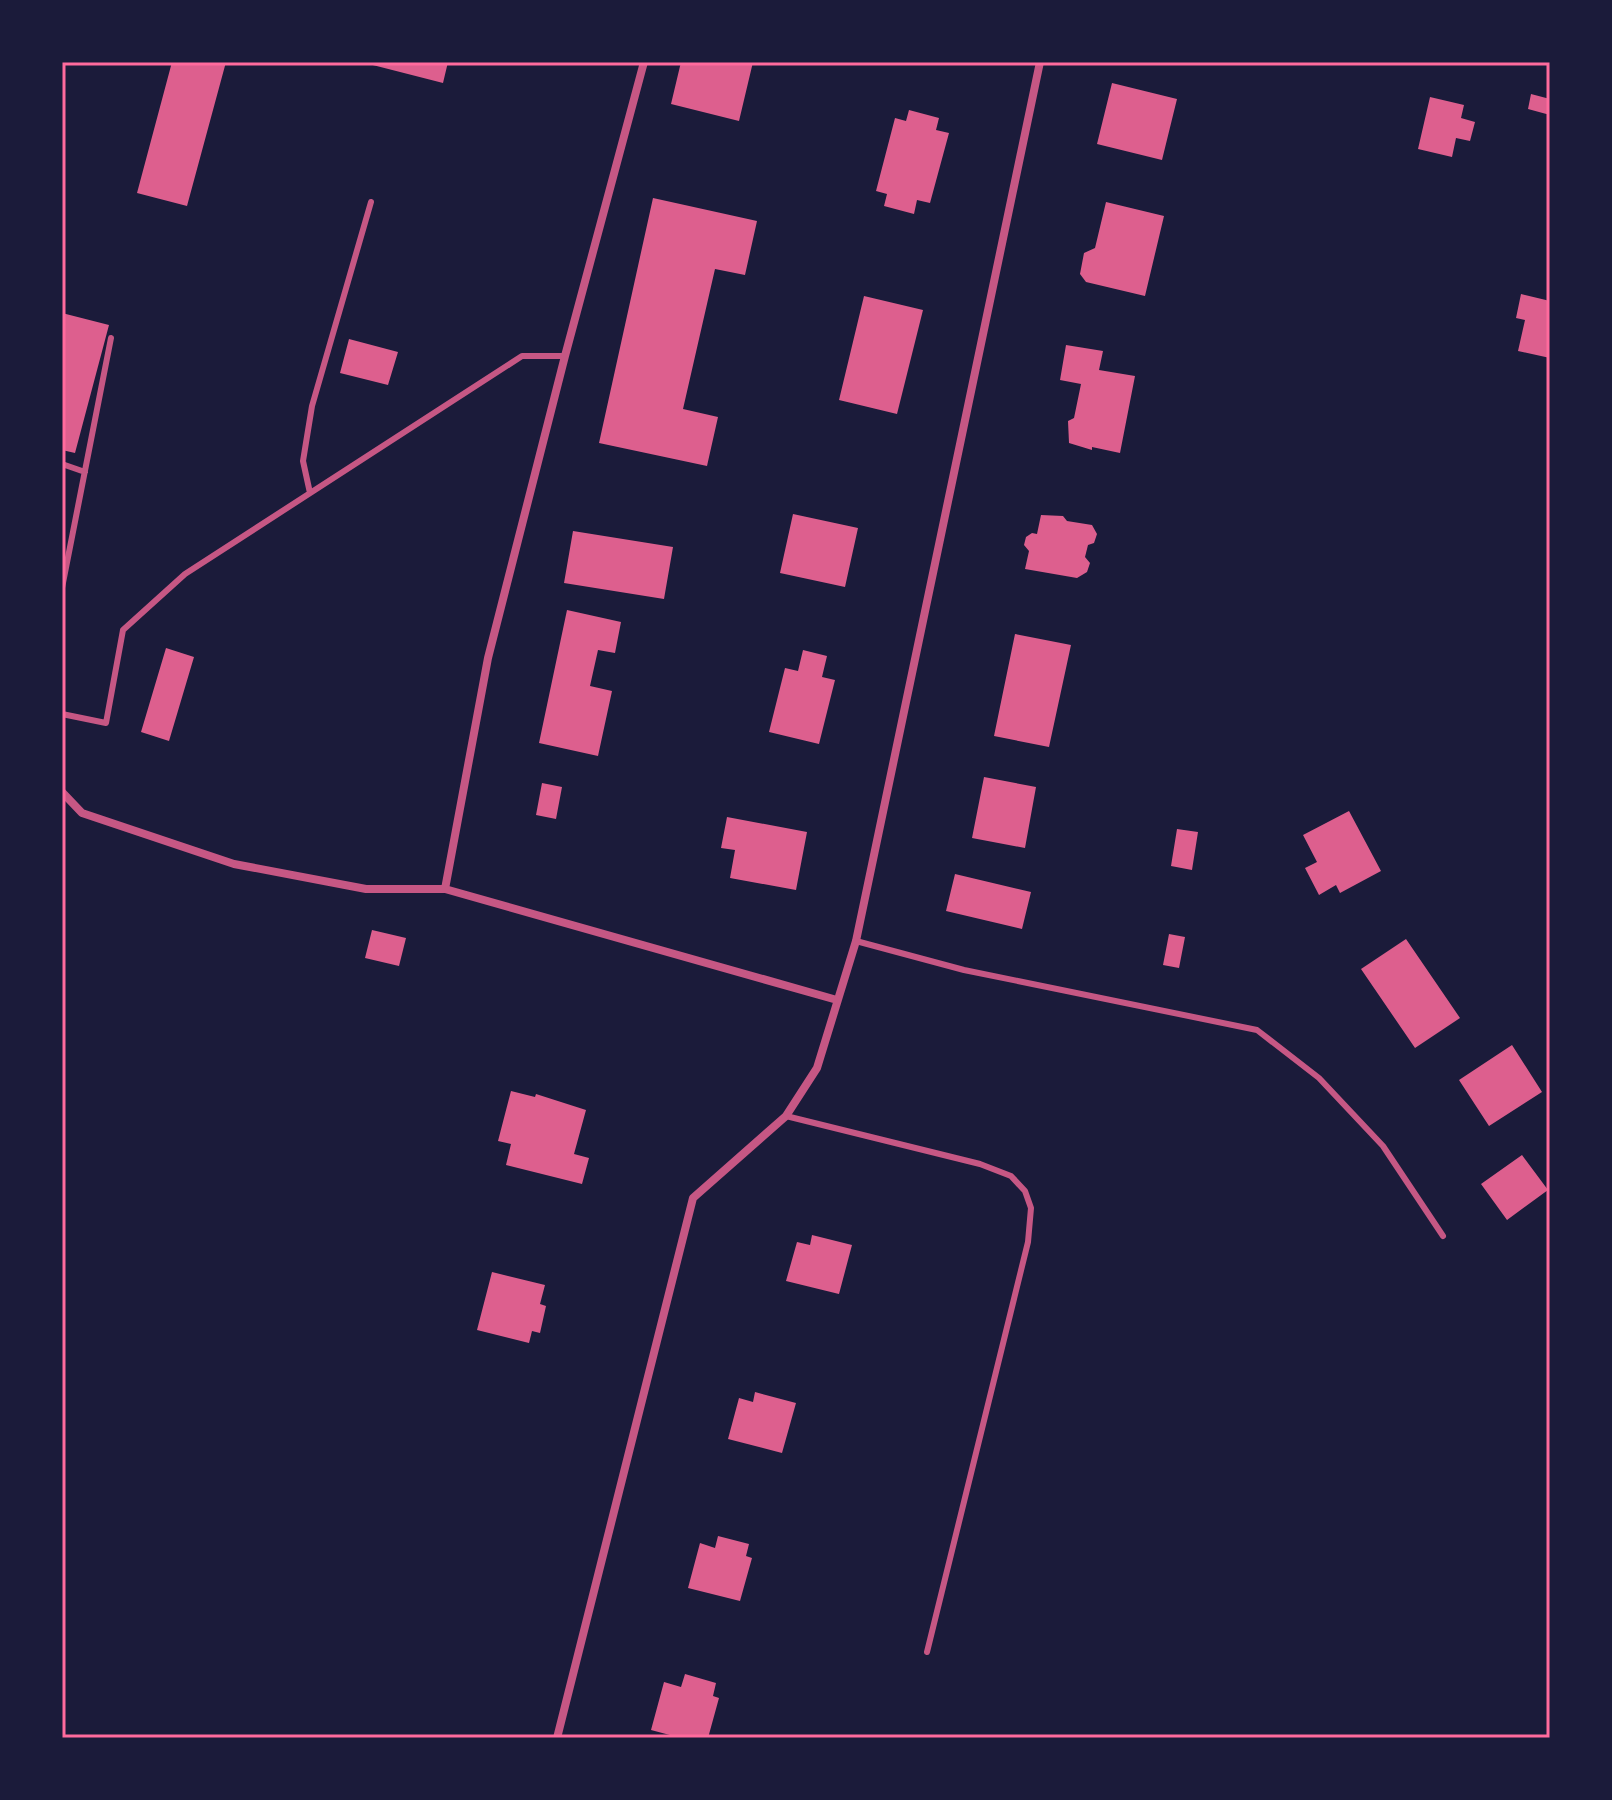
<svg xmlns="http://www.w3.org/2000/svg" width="1612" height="1800" viewBox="0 0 1612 1800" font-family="Overpass,sans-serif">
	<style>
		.building { fill: #dd5f8e }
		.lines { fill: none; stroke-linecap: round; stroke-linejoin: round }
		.service { stroke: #c65784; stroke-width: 6 }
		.minor { stroke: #c65784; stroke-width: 8 }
		.neatline { fill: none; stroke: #ff6b9d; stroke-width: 3 }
	</style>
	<rect width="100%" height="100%" fill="#1b1b3a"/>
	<path class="building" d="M 172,62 L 226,62 L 187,206 L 137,193 Z
		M 361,62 L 448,62 L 443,83 Z
		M 681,62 L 753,62 L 739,121 L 671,104 Z
		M 1112,83 L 1177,99 L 1162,160 L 1097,144 Z
		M 1531,94 L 1550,99 L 1550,115 L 1528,109 Z
		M 1430,97 L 1464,105 L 1461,118 L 1475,122 L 1470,141 L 1456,138 L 1452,157 L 1418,149 Z
		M 909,110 L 939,118 L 936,130 L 949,133 L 930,203 L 917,200 L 914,214 L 884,206 L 887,194 L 876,191 L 895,118 L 906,121 Z
		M 653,198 L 757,221 L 745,275 L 715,269 L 683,409 L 718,417 L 707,466 L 599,443 Z
		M 1106,202 L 1164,216 L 1145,296 L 1086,282 L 1080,274 L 1084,253 L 1095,248 Z
		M 1521,294 L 1550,301 L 1550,358 L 1518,351 L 1525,320 L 1516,318 Z
		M 864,296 L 923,310 L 897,414 L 839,400 Z
		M 62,313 L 109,325 L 75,453 L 62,450 Z
		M 349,339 L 398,352 L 388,385 L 340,373 Z
		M 1066,345 L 1103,351 L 1099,370 L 1135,376 L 1120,453 L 1092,447 L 1092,450 L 1069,443 L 1068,421 L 1074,418 L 1081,384 L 1060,380 Z
		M 793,514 L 858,528 L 845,587 L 780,573 Z
		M 1041,515 L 1063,516 L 1067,521 L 1092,525 L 1097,534 L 1094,543 L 1088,545 L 1085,557 L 1090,563 L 1087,572 L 1077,578 L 1025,569 L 1029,551 L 1024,545 L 1026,537 L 1032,533 L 1037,534 Z
		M 573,531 L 673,547 L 664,599 L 564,583 Z
		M 567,610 L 621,622 L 615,653 L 598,650 L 590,686 L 612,691 L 598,756 L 539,743 Z
		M 1015,634 L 1071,645 L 1049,747 L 994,736 Z
		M 166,648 L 194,657 L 169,741 L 141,732 Z
		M 803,650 L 827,656 L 822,677 L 835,680 L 819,744 L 769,732 L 785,668 L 798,671 Z
		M 984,777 L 1036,787 L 1025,848 L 972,838 Z
		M 542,783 L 562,787 L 556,819 L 536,815 Z
		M 1349,811 L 1381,871 L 1340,893 L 1336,885 L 1319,895 L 1305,868 L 1317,862 L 1303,835 Z
		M 727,817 L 807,832 L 796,890 L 730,878 L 735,850 L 721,848 Z
		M 1177,829 L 1198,832 L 1192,870 L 1171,866 Z
		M 955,874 L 1031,892 L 1022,929 L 946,911 Z
		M 372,930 L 406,938 L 399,966 L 365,958 Z
		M 1169,934 L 1185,937 L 1179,968 L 1163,965 Z
		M 1406,939 L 1460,1018 L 1415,1048 L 1361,969 Z
		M 1512,1045 L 1542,1092 L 1489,1126 L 1459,1080 Z
		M 511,1091 L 535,1097 L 536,1094 L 586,1110 L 574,1154 L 589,1158 L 582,1184 L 506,1165 L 511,1144 L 498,1141 Z
		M 1522,1155 L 1548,1190 L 1507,1220 L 1481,1184 Z
		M 812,1235 L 852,1245 L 839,1294 L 786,1281 L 797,1242 L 810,1245 Z
		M 492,1272 L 545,1285 L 540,1304 L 546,1306 L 540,1333 L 532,1331 L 529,1343 L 477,1330 Z
		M 755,1392 L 796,1403 L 782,1453 L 728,1439 L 739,1398 L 753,1402 Z
		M 718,1536 L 749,1544 L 746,1556 L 752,1558 L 740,1601 L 688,1588 L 700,1543 L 715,1548 Z
		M 685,1674 L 716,1683 L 713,1696 L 719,1698 L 708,1738 L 681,1738 L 651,1730 L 664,1682 L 681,1687 Z"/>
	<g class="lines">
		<path class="service" d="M 62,464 L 85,472
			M 310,493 L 303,461 L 312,406 L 371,202
			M 62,588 L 111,338
			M 62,714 L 106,723 L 123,630 L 185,574 L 522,356 L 565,356
			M 856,941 L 964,970 L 1257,1030 L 1319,1078 L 1383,1146 L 1443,1236
			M 786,1116 L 980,1164 L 1011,1176 L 1025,1191 L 1031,1208 L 1028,1242 L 927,1652"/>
		<path class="minor" d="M 62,792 L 82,813 L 234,864 L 366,889 L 445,889 L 837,1000
			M 445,889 L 488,658 L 565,356 L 644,62
			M 557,1738 L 693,1198 L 786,1116 L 817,1068 L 856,941 L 1040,62"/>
	</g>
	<rect width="1612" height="1800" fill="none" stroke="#1b1b3a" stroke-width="128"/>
	<rect x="64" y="64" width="1484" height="1672" class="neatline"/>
</svg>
